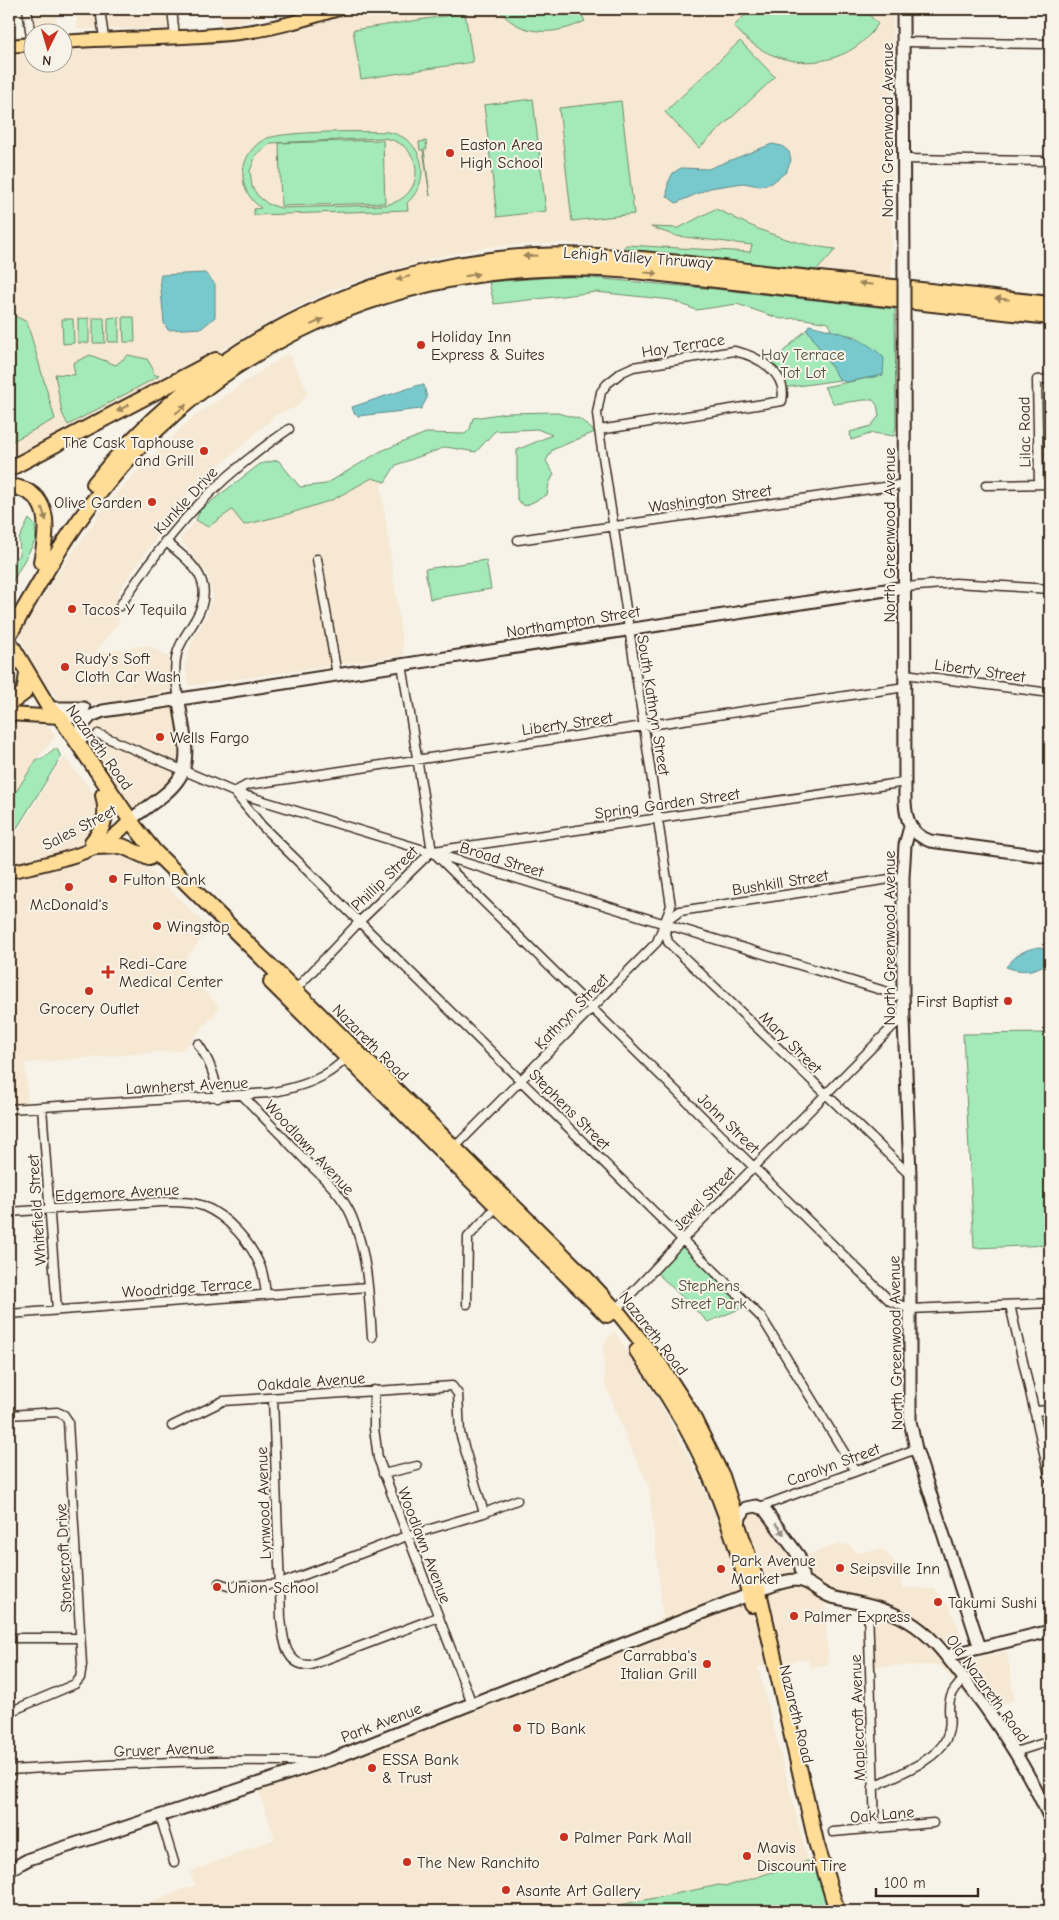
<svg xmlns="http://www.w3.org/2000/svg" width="1059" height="1920" viewBox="0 0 1059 1920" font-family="'Comic Neue',sans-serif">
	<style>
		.built { fill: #f6e8d3 }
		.green { fill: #a3eab8; stroke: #6f8a6b; fill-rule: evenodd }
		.water { fill: #78c9ce; stroke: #608988 }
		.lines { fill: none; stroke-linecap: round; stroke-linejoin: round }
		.street-casing { stroke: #3b2a1e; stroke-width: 11 }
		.secondary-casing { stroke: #3b2a1e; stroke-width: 15 }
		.primary-casing { stroke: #3b2a1e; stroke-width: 16 }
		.highway-casing { stroke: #3b2a1e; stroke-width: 18 }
		.street { stroke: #f7f3e8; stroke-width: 8 }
		.secondary { stroke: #f7f3e8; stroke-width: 11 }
		.primary { stroke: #ffdd96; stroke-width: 12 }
		.highway { stroke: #ffdd96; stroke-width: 14 }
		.secondary-bridge-casing { stroke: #3b2a1e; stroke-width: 15; stroke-linecap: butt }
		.secondary-bridge { stroke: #f7f3e8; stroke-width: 11 }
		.oneway { fill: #9d845a }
		.oneway2 { fill: #998e83 }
		.poi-dot { fill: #c8321e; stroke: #f7f3e8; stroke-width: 2 }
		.labels { text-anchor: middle; stroke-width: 4; stroke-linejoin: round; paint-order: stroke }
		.street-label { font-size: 16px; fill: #3b2a1e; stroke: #f7f3e8 }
		.poi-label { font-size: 16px; fill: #3b2a1e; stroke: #f7f3e8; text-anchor: start }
		.park-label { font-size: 16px; fill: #50503d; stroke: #f7f3e8 }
	</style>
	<rect width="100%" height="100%" fill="#f7f3e8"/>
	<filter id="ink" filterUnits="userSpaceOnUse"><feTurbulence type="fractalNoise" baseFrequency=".02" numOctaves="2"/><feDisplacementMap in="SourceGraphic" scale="10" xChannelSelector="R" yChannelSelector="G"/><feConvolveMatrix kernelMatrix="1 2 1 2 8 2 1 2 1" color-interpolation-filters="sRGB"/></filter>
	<g filter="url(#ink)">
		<path class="built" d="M 34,9 L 55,9 L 58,32 L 36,32 Z
			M 75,9 L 169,9 L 171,29 L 78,29 Z
			M 216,9 L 297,9 L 223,26 Z
			M 353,9 L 893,9 L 891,278 L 565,243 L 494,246 L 432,258 L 333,289 L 290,310 L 235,343 L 9,460 L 9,51 L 32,49 L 32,62 L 62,62 L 63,46 L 103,42 L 194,44 L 239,40 L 280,32 Z
			M 288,353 L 308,392 L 297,407 L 277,414 L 188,494 L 119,590 L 116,608 L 119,622 L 95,653 L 148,645 L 169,657 L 171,690 L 123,700 L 86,704 L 66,704 L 56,697 L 35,669 L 19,633 L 60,570 L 106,505 L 149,459 L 193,417 Z
			M 372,478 L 385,482 L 381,486 L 404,655 L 189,686 L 185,665 L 192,642 L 206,616 L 213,598 L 208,575 L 180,539 L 196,520 L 208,527 L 232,510 L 244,525 L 288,514 L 332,500 Z
			M 179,700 L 183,770 L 130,820 L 79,736 L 86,719 Z
			M 9,719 L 36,720 L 50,728 L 55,737 L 37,759 L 12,798 L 9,794 Z
			M 65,758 L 95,795 L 101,809 L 98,824 L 119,851 L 135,855 L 210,929 L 179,966 L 220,1007 L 183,1050 L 25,1063 L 28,1104 L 9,1106 L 9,880 L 21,876 L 10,857 L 11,844 L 57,766 Z
			M 614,1331 L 666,1413 L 706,1492 L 718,1524 L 745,1514 L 748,1511 L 762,1511 L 790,1554 L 807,1555 L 839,1544 L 850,1545 L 856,1553 L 882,1549 L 899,1567 L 902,1588 L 935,1589 L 950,1608 L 972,1660 L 1007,1651 L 1014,1700 L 981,1713 L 940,1665 L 864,1666 L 861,1612 L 829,1603 L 825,1605 L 828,1665 L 810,1668 L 808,1659 L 758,1667 L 808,1861 L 728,1886 L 719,1885 L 590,1911 L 126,1911 L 195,1885 L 190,1872 L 275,1839 L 258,1789 L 309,1773 L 490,1706 L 663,1617 L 649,1486 L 630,1446 L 605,1384 L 603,1345 Z"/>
		<path class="green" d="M 498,9 L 578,9 L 585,21 C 555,36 520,37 498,9 Z
			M 751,9 L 864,9 L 878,24 C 844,75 771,73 734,26 Z
			M 465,13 L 473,62 L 361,79 L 353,30 Z
			M 740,41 L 775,77 L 699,148 L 665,112 Z
			M 533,99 L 546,211 L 497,217 L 484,105 Z
			M 621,101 L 634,214 L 572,221 L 559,108 Z
			M 388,132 C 424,138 433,180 407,203 L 408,210 L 254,215 L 254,209 L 261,208 C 249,199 242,187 243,172 C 244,158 253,145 265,139 C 283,131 365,131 388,132 ZM 382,138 C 426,142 428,199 384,205 L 281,208 L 268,204 L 258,196 L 252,187 L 250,171 L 256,155 L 271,143 Z
			M 383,140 L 385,203 L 281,206 L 279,143 Z
			M 426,141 L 427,149 L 424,149 L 430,196 L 423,150 L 420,150 L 419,142 Z
			M 715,209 C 727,213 736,219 747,224 C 776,237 804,246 836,249 L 817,270 L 623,249 L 626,245 L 750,252 L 752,245 L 676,236 L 651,227 L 679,228 Z
			M 569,276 L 715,289 L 895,309 L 896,426 L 894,436 L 873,433 L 851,440 L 850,432 L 871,426 L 879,416 L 877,405 L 872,399 L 834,404 L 824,387 L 883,375 L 857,337 L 831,331 L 829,323 L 798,318 L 781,319 L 737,304 L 696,310 L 672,300 L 596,292 L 494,304 L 489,282 Z
			M 9,313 L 27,322 L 55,419 L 9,443 Z
			M 119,317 L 119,342 L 108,342 L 108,318 Z
			M 123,317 L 134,317 L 135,342 L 124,342 Z
			M 89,318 L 89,343 L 78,343 L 78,319 Z
			M 93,318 L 104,318 L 105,343 L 93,343 Z
			M 62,319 L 73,319 L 74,343 L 63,344 Z
			M 807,329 L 840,380 L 783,388 L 768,366 Z
			M 90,355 L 116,365 L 128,355 L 147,359 L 153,369 L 153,374 L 159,376 L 68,425 L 62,413 L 55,374 L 75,375 L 73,363 Z
			M 554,412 L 580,419 L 595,432 L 552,450 L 546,461 L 554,474 L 549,484 L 547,495 L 525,506 L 517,500 L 517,450 L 552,435 L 537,429 L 495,431 L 476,452 L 446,447 L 396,465 L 385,482 L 372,478 L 332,500 L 288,514 L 244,525 L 232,510 L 208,527 L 196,520 L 200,510 L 260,464 L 278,460 L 300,487 L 326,484 L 381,451 L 426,433 L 465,434 L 470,429 L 473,418 L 506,413 Z
			M 29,519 L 35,525 L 36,539 L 9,588 L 9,567 L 20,555 L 19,539 Z
			M 486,560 L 491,589 L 430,599 L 425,569 Z
			M 54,749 L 57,749 L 61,757 L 9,841 L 9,794 L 12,798 L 37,759 L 42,759 Z
			M 1050,1033 L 1050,1245 L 974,1248 L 963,1034 Z
			M 683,1239 L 749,1305 L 708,1322 L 654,1270 Z
			M 808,1861 L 818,1874 L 833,1911 L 590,1911 L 719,1885 L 728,1886 Z"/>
		<path class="water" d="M 772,144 L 782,146 L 789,152 L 791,160 L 786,172 L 772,183 L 760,186 L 743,183 L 710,188 L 676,203 L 667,196 L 668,183 L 673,173 L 681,168 L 708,169 Z
			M 205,273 L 215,284 L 215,317 L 202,328 L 168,330 L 164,323 L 160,279 L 161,275 Z
			M 809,325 C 837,332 863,336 884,358 L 883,375 L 846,382 L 840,380 L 807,329 Z
			M 419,385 L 424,385 L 427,398 L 421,409 L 358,416 L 354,413 L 352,407 Z
			M 1040,947 L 1049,951 L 1050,960 C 1037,972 1022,973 1006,967 C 1016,955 1024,949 1040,947 Z"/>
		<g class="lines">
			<defs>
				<path id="street" d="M 27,9 L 32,44
					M 100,9 L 104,38
					M 172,9 L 175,37
					M 903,42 L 1050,44
					M 903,159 L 1050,161
					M 1039,484 L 1037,380 L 1050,379
					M 986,485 L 1050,484
					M 518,540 L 905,484
					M 165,541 C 192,563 218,582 195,620 C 189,631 180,641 177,654 C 173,669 177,684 179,700
					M 317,559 L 337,675
					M 905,587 L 955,583 L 1050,589
					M 120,606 C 169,531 214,480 289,429
					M 402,664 L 432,851
					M 905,674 L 1050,693
					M 98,734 L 234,792 L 904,997
					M 434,851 L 906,782
					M 433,852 L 890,1301 L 910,1309 L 1050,1303
					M 668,920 L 680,911 L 903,877
					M 665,928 L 668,942 L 910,1175
					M 293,992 L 360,921 L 432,851
					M 198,1044 C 210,1061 216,1077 218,1098
					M 243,1096 C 264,1118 286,1140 307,1162 C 324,1178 343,1195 352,1217 C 368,1255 369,1297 372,1337
					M 42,1107 L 57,1310
					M 9,1109 L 269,1093 C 300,1087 326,1080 348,1056
					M 452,1150 L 657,942 L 671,906 L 599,430 L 597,413 L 601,392 L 607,384 L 622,372 L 633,367 L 734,351 C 758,356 788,373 782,401 L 599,430
					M 9,1212 L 161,1202 C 175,1202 190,1201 203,1206 C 228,1216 252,1244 261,1268 C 264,1276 265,1286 266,1295
					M 467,1304 L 468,1237 L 499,1204
					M 1010,1305 L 1050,1479
					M 614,1312 L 683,1239 L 904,1015
					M 9,1314 L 368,1287
					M 374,1390 L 374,1428 L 378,1458 L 472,1704
					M 273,1398 L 281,1618 C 283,1638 285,1667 311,1665 L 438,1617
					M 1034,1411 L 1050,1410
					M 9,1415 L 57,1412 L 64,1415 L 68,1421 L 82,1665 L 80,1678 L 75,1684 L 9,1712
					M 172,1426 L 223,1401 L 452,1386 L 458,1394 L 460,1433 L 484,1513
					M 855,1470 L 762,1318 L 262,826 L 234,792 L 247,785 L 905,687
					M 383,1474 L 417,1466
					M 760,1507 L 916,1449
					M 219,1583 L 228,1586 L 280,1584 L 407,1536 L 484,1513 L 517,1500
					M 868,1606 L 875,1829
					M 9,1638 L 80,1638
					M 1015,1752 L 1050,1741
					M 9,1770 C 111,1765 212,1758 314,1762
					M 873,1787 C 893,1776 937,1761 946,1739 C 957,1712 937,1705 964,1679
					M 160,1816 L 174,1862
					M 833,1832 L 933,1823"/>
				<path id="secondary" d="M 903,9 L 904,280
					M 904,309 L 905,802 C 906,821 911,834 930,841 L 1050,857
					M 49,708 L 84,708
					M 60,717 L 91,716 L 103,711 L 905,587
					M 80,746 L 81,727 L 91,716
					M 130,820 C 145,808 167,796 178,780 C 194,759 181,723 179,700
					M 910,827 L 905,845 L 903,877 L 903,994 L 910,1175 L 910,1421 L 916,1449 L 980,1648
					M 739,1527 L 740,1517 L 746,1508 L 756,1506 L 764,1509 L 799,1556 L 803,1581
					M 946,1656 L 1050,1631
					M 9,1870 L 29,1859 L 332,1759 L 727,1603 C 746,1597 776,1581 795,1580 C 810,1580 818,1593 832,1597 C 857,1603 885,1607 908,1621 C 932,1635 948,1658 965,1680 C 998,1723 1028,1769 1050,1819"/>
				<path id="primary" d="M 62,42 C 124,37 185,40 246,32 C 278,28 308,18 339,9
					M 9,46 L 32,44
					M 9,714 L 60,717
					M 9,872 C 50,862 102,856 130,820"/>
				<path id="highway" d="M 9,469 L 216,360
					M 94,484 C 200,349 364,264 536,256 C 615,252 694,265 773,274 C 865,284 958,294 1050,304
					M 9,486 C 53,491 48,530 41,562
					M 9,635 C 39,583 68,531 106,485 C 236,325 431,253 634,271 L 1050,317
					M 9,641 L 49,708 L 60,717 L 135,827 L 155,852 L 581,1273 L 621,1316 L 660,1365 L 691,1413 L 722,1476 L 757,1583 L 816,1842 L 837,1911
					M 9,704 L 24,693 L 27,674
					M 92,842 C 105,827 108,814 103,795
					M 94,847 L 122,846 L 149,858
					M 271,982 L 607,1315
					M 637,1351 C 697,1432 729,1508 752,1605"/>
			</defs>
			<use href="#street" class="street-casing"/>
			<use href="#secondary" class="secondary-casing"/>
			<use href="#primary" class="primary-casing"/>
			<use href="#highway" class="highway-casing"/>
			<use href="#street" class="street"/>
			<use href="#secondary" class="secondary"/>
			<use href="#primary" class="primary"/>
			<use href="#highway" class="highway"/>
			<defs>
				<path id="secondary-bridge" d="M 904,280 L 904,309"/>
			</defs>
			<use href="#secondary-bridge" class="secondary-bridge-casing"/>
			<use href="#secondary-bridge" class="secondary-bridge"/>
		</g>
		<defs><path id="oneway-solid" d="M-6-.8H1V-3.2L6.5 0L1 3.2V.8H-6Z" transform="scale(1.25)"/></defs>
		<g class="oneway">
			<use href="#oneway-solid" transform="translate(530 256) rotate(176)"/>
			<use href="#oneway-solid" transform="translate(651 273) rotate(6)"/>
			<use href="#oneway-solid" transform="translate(472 275) rotate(-9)"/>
			<use href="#oneway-solid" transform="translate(403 278) rotate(164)"/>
			<use href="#oneway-solid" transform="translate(866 284) rotate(-174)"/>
			<use href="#oneway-solid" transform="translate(1002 299) rotate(-174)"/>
			<use href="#oneway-solid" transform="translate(317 322) rotate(-25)"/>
			<use href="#oneway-solid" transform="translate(123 408) rotate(152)"/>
			<use href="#oneway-solid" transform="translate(181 409) rotate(-40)"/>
			<use href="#oneway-solid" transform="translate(44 514) rotate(72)"/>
		</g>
		<use class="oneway2" href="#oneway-solid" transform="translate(780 1529) rotate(53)"/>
	</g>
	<g class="poi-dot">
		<circle cx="450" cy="153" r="5"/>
		<circle cx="421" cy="345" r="5"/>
		<circle cx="204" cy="451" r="5"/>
		<circle cx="152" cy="502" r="5"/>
		<circle cx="72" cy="609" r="5"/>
		<circle cx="65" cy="667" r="5"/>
		<circle cx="160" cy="737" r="5"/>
		<circle cx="113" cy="879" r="5"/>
		<circle cx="69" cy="887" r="5"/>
		<circle cx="157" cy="926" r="5"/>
		<path d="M105.5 964.5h5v5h5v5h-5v5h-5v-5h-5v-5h5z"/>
		<circle cx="89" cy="991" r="5"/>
		<circle cx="1008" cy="1001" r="5"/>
		<circle cx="840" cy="1568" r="5"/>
		<circle cx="721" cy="1569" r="5"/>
		<circle cx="217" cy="1587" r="5"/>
		<circle cx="938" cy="1602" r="5"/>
		<circle cx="794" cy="1616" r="5"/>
		<circle cx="707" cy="1664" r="5"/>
		<circle cx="517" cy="1728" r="5"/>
		<circle cx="372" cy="1768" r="5"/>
		<circle cx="564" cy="1837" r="5"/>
		<circle cx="747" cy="1856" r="5"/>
		<circle cx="407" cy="1862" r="5"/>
		<circle cx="506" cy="1890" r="5"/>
	</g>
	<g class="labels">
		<g class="street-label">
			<text transform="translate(887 130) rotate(-90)" y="6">North Greenwood Avenue</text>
			<text transform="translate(638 257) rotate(4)" y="6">Lehigh Valley Thruway</text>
			<text transform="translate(683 345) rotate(-9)" y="6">Hay Terrace</text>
			<text transform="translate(1024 432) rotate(-91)" y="6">Lilac Road</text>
			<text transform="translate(710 498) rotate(-8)" y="6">Washington Street</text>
			<text transform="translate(185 500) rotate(-47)" y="6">Kunkle Drive</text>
			<text transform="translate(889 535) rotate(-90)" y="6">North Greenwood Avenue</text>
			<text transform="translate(573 621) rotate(-9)" y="6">Northampton Street</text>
			<text transform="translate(980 670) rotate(8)" y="6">Liberty Street</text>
			<text transform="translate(654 705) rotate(81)" y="6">South Kathryn Street</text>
			<text transform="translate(567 723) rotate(-8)" y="6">Liberty Street</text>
			<text transform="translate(100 747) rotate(54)" y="6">Nazareth Road</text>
			<text transform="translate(667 803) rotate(-8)" y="6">Spring Garden Street</text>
			<text transform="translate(79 827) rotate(-27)" y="6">Sales Street</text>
			<text transform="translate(502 859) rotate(17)" y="6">Broad Street</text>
			<text transform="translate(384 878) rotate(-44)" y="6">Phillip Street</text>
			<text transform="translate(780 882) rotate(-9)" y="6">Bushkill Street</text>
			<text transform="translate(889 938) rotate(-90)" y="6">North Greenwood Avenue</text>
			<text transform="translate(571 1011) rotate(-46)" y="6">Kathryn Street</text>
			<text transform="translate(371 1042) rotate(45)" y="6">Nazareth Road</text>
			<text transform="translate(791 1042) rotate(45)" y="6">Mary Street</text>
			<text transform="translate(187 1085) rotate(-3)" y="6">Lawnherst Avenue</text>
			<text transform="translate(570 1109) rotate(45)" y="6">Stephens Street</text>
			<text transform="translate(729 1123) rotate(44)" y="6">John Street</text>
			<text transform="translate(310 1147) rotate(47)" y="6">Woodlawn Avenue</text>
			<text transform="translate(117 1192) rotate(-3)" y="6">Edgemore Avenue</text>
			<text transform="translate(704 1198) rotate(-46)" y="6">Jewel Street</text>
			<text transform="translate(36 1210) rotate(-94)" y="6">Whitefield Street</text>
			<text transform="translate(187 1287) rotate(-4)" y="6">Woodridge Terrace</text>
			<text transform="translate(654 1333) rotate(52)" y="6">Nazareth Road</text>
			<text transform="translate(895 1343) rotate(-91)" y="6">North Greenwood Avenue</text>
			<text transform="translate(311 1381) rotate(-4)" y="6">Oakdale Avenue</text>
			<text transform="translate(833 1464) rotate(-20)" y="6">Carolyn Street</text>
			<text transform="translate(263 1503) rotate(-92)" y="6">Lynwood Avenue</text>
			<text transform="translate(425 1545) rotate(69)" y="6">Woodlawn Avenue</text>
			<text transform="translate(63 1558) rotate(-93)" y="6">Stonecroft Drive</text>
			<text transform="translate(988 1688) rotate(54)" y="6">Old Nazareth Road</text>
			<text transform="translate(797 1714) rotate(76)" y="6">Nazareth Road</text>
			<text transform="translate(857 1718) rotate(-92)" y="6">Maplecroft Avenue</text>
			<text transform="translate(381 1722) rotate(-21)" y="6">Park Avenue</text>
			<text transform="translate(164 1749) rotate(-2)" y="6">Gruver Avenue</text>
			<text transform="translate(882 1814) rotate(-5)" y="6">Oak Lane</text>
		</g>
		<g class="poi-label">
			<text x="460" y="150">Easton Area<tspan x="460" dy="18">High School</tspan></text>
			<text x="431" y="342">Holiday Inn<tspan x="431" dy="18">Express &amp; Suites</tspan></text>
			<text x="194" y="448" text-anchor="end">The Cask Taphouse<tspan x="194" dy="18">and Grill</tspan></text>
			<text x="142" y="508" text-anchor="end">Olive Garden</text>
			<text x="82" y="615">Tacos Y Tequila</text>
			<text x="75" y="664">Rudy's Soft<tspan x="75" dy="18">Cloth Car Wash</tspan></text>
			<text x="170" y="743">Wells Fargo</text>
			<text x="123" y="885">Fulton Bank</text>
			<text x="69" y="910" text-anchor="middle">McDonald's</text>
			<text x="167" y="932">Wingstop</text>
			<text x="119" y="969">Redi-Care<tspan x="119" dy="18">Medical Center</tspan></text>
			<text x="998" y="1007" text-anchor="end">First Baptist</text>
			<text x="89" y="1014" text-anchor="middle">Grocery Outlet</text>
			<text x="731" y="1566">Park Avenue<tspan x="731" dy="18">Market</tspan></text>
			<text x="850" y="1574">Seipsville Inn</text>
			<text x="227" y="1593">Union School</text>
			<text x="948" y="1608">Takumi Sushi</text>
			<text x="804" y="1622">Palmer Express</text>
			<text x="697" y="1661" text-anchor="end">Carrabba's<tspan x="697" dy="18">Italian Grill</tspan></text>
			<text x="527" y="1734">TD Bank</text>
			<text x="382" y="1765">ESSA Bank<tspan x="382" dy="18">&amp; Trust</tspan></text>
			<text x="574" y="1843">Palmer Park Mall</text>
			<text x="757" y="1853">Mavis<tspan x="757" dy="18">Discount Tire</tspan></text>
			<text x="417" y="1868">The New Ranchito</text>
			<text x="516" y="1896">Asante Art Gallery</text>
		</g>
		<g class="park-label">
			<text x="803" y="360">Hay Terrace<tspan x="803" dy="18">Tot Lot</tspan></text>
			<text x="709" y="1291">Stephens<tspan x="709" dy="18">Street Park</tspan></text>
		</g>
	</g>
	<rect width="1059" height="1920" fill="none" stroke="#f7f3e8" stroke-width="30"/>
	<rect x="15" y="15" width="1029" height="1890" fill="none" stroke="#3b2a1e" stroke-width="2" filter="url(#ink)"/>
	<g transform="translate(48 48) rotate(185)"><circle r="24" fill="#f7f3e8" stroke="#aca397"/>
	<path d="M0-4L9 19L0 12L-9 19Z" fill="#c8321e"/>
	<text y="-8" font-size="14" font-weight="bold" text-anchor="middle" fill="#3b2a1e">N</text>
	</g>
	<path d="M876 1888v8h102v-8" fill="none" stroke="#3b2a1e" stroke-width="2.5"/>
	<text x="884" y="1888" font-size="15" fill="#3b2a1e" stroke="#f7f3e8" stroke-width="4" paint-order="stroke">100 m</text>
</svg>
